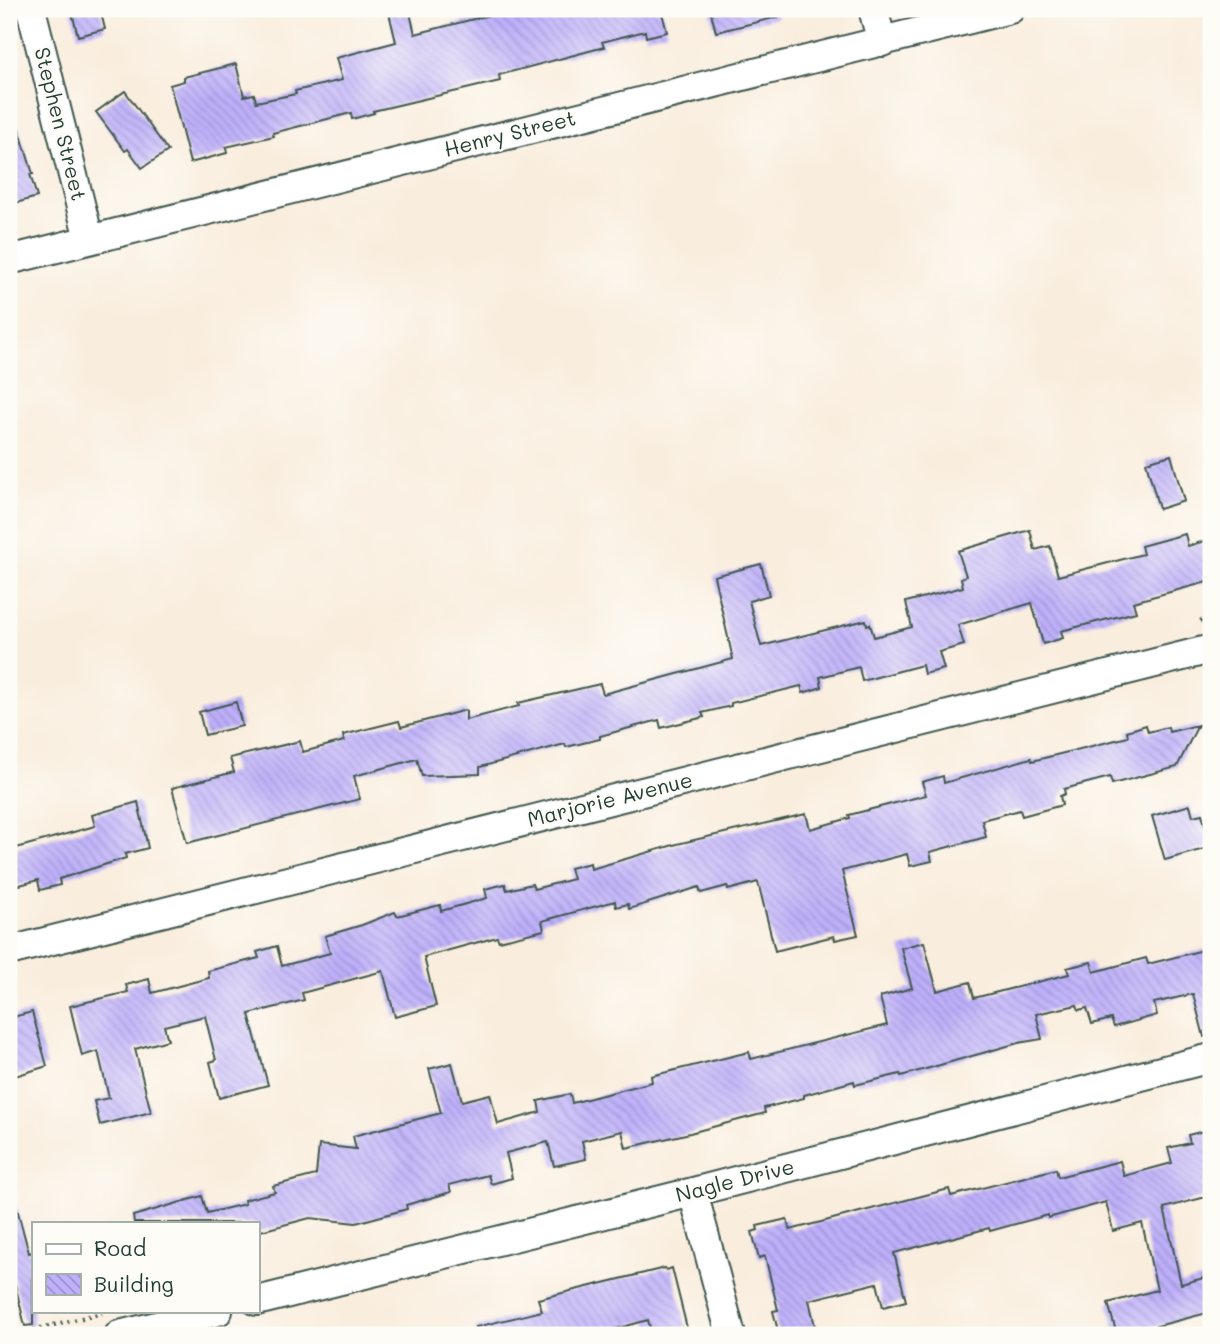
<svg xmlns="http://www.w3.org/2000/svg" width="1220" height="1344" viewBox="0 0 1220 1344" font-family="Mali,sans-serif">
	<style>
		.building { fill: url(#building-back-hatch) }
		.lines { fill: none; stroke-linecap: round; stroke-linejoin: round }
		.street-casing { stroke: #40574d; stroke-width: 32 }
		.path { stroke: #40574d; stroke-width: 4.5; stroke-dasharray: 2 5; stroke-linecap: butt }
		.street { stroke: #fff; stroke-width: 28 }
		.labels { text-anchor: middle; stroke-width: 5; stroke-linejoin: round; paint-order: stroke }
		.street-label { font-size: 21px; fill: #1f3d34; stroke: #fdfcf7 }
	</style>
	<defs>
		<pattern id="building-back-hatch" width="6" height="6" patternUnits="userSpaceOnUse" patternTransform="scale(1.75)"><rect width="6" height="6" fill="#beb0fb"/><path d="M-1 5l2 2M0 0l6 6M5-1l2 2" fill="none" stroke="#9a90cc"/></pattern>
	</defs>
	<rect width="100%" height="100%" fill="#fdfcf7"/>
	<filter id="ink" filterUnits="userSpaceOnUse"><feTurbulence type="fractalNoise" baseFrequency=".0143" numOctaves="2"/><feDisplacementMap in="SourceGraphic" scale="14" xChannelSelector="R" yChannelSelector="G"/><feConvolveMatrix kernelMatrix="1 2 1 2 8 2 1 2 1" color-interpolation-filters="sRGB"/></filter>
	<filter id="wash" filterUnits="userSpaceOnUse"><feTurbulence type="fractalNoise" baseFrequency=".00686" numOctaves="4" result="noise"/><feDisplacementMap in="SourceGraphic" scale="28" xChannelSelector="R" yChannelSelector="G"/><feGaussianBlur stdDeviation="1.57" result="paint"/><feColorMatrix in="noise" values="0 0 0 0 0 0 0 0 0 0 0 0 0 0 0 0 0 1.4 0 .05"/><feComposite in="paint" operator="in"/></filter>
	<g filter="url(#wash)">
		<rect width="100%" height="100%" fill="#f9eddd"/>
		<g id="blocks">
			<path class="building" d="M 71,9 L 100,9 L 105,29 L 78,36 Z
				M 409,9 L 415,34 L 513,9 L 661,9 L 667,32 L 646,37 L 645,31 L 602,42 L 604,47 L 499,75 L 500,81 L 373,111 L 374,113 L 352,119 L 351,113 L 273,133 L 274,136 L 226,147 L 227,153 L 190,163 L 170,85 L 184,81 L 184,77 L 236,64 L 244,96 L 254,94 L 256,102 L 296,94 L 295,91 L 342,80 L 336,58 L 396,42 L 389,13 Z
				M 710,9 L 777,9 L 778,17 L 716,32 Z
				M 125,91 L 168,151 L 142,168 L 128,149 L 125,151 L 96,112 Z
				M 9,113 L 14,113 L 33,174 L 30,174 L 37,197 L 9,205 Z
				M 1171,455 L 1184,501 L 1159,509 L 1146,462 Z
				M 1030,530 L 1035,550 L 1050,546 L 1058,576 L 1143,554 L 1141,546 L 1185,534 L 1188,546 L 1211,539 L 1211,581 L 1133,602 L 1136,612 L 1061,631 L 1063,638 L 1043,644 L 1032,603 L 958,625 L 964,645 L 939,652 L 944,669 L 924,674 L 922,665 L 862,681 L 859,667 L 820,677 L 822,687 L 803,693 L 801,686 L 731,703 L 731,706 L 702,713 L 704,717 L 661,728 L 659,720 L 600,736 L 600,739 L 566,747 L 565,744 L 480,767 L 480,774 L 422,776 L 417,759 L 354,776 L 360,799 L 187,843 L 172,788 L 234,772 L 230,758 L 300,741 L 303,752 L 344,741 L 343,735 L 399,721 L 401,727 L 466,710 L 466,720 L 519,706 L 518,703 L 600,684 L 603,694 L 733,659 L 714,576 L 761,564 L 769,595 L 749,601 L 761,646 L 866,620 L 867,625 L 870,624 L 874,637 L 912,627 L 906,602 L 963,587 L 961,578 L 966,576 L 958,551 Z
				M 236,702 L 242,726 L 205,735 L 199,712 Z
				M 1146,725 L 1148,732 L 1168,727 L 1169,732 L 1198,725 L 1177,767 L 1112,784 L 1110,777 L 1064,789 L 1065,794 L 1060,796 L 1062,805 L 1022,816 L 1020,810 L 982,820 L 986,837 L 930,852 L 932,861 L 910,866 L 907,854 L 842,871 L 858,935 L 835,940 L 834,936 L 775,951 L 758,882 L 728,890 L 727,886 L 701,893 L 699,887 L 629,909 L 628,904 L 616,907 L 615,901 L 542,921 L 544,930 L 499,941 L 497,937 L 424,957 L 436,1006 L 395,1017 L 383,971 L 302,993 L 304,1000 L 249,1014 L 268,1085 L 219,1098 L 210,1062 L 216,1060 L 205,1016 L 164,1026 L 168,1040 L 135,1049 L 151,1112 L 100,1125 L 94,1101 L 109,1098 L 98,1051 L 82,1056 L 70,1006 L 128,992 L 126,985 L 149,979 L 152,993 L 209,978 L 208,971 L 259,958 L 257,952 L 277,946 L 282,966 L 330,953 L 325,936 L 362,925 L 395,912 L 397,916 L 440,905 L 441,911 L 487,898 L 485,889 L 505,884 L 507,890 L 532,884 L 534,889 L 573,879 L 570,868 L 590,863 L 591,869 L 677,844 L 806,814 L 810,829 L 850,818 L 849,815 L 926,795 L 922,782 L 943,776 L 944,783 L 1031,758 L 1032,761 L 1128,737 L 1127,731 Z
				M 138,802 L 148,848 L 125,854 L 126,858 L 59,879 L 60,885 L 40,890 L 38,880 L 9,888 L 9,850 L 95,826 L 92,815 Z
				M 1190,805 L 1193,816 L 1202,814 L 1211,847 L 1165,860 L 1152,816 Z
				M 924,942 L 937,991 L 970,982 L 974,998 L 1069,974 L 1067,968 L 1091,962 L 1094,972 L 1146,958 L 1148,964 L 1211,948 L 1211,1036 L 1204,1037 L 1193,994 L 1154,1003 L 1157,1015 L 1114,1027 L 1111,1019 L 1092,1024 L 1087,1008 L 1079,1010 L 1077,1005 L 1036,1014 L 1042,1039 L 1018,1043 L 901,1076 L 900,1074 L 855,1085 L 854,1081 L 804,1095 L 804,1098 L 764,1108 L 765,1113 L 690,1133 L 626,1148 L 622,1131 L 582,1141 L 586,1159 L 554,1166 L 548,1142 L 506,1153 L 512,1178 L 491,1184 L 488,1175 L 449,1185 L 451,1192 L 406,1205 L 407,1209 L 356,1223 L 310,1218 L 257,1232 L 257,1223 L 134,1223 L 133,1216 L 202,1196 L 207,1213 L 245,1204 L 244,1200 L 275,1192 L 273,1186 L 316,1175 L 319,1145 L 356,1149 L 353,1136 L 441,1113 L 429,1069 L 452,1063 L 462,1101 L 490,1094 L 498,1124 L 540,1112 L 538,1101 L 570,1094 L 572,1103 L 652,1082 L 651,1076 L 749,1052 L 751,1059 L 887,1025 L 880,997 L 912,988 L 901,948 Z
				M 32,1012 L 47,1066 L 9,1078 L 9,1018 Z
				M 1208,1130 L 1211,1138 L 1211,1198 L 1202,1198 L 1164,1208 L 1181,1284 L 1211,1276 L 1211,1312 L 1138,1331 L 1139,1335 L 1117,1335 L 1108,1303 L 1157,1290 L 1142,1223 L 1113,1231 L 1106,1202 L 1048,1218 L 1048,1215 L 990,1231 L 989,1228 L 894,1253 L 906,1301 L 883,1307 L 877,1283 L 809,1300 L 817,1335 L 779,1335 L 773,1311 L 778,1310 L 765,1256 L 759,1258 L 752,1232 L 758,1230 L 757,1226 L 787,1219 L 790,1230 L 949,1189 L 951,1196 L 1056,1169 L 1058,1177 L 1120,1161 L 1124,1176 L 1172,1163 L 1168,1148 L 1190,1143 L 1188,1135 Z
				M 16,1205 L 29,1253 L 33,1252 L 33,1325 L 25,1326 L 9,1259 L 9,1206 Z
				M 665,1268 L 666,1270 L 672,1268 L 688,1332 L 673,1335 L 652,1335 L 648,1320 L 594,1335 L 477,1335 L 476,1327 L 542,1311 L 538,1299 Z"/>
		</g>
	</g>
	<g filter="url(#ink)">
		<use href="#blocks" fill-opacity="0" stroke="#40574d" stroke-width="2"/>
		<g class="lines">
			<defs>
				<path id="street" d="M 31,9 L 89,239
					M 873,9 L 882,42
					M 9,260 L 1010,9
					M 9,951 L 1211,649
					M 693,1192 L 731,1335
					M 257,1301 L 693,1192 L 1211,1058
					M 119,1335 L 218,1311"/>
			</defs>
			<use href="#street" class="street-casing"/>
			<path class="path" d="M 1200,621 L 1211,618
				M 13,1335 L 102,1313
				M 234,1335 L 256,1330"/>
			<use href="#street" class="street"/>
		</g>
	</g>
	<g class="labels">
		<g class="street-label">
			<text transform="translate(60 124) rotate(76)" y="7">Stephen Street</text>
			<text transform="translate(510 134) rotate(-14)" y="7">Henry Street</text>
			<text transform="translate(610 800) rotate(-14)" y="7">Marjorie Avenue</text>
			<text transform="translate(735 1181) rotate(-14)" y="7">Nagle Drive</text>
		</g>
	</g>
	<rect width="1220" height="1344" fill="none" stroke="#fdfcf7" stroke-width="35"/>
	<rect x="32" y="1222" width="228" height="91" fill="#fdfcf7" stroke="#a4b0a9" stroke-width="2"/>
	<rect x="46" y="1244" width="35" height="10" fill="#ffffff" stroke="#a4b0a9" stroke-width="2"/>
	<text x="94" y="1256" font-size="21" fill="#1f3d34">Road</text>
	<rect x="46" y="1274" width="35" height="21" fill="url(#building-back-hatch)" stroke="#a4b0a9" stroke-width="2"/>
	<text x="94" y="1292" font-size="21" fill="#1f3d34">Building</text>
</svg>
